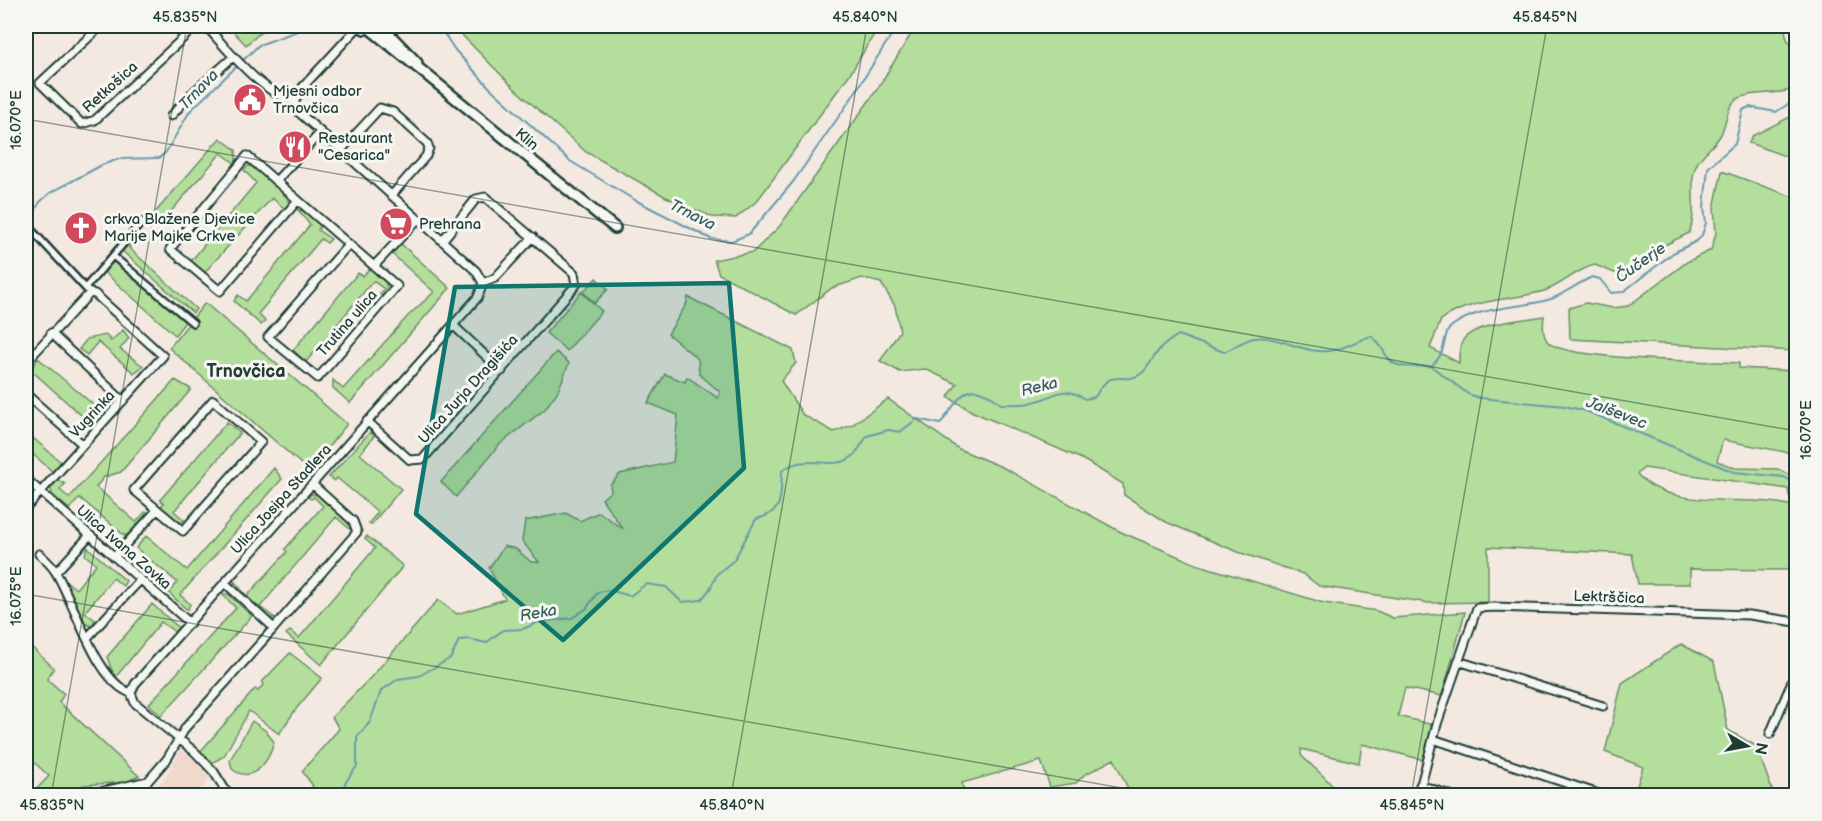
<svg xmlns="http://www.w3.org/2000/svg" width="1822" height="821" viewBox="0 0 1822 821" font-family="'Balsamiq Sans',sans-serif">
	<style>
		.built { fill: #f0d9cc }
		.green { fill: #b4de9b; stroke: #6a8e68; stroke-width: 1.5 }
		.lines { fill: none; stroke-linecap: round; stroke-linejoin: round }
		.stream { stroke: #689bab; stroke-width: 2 }
		.pedestrian-casing { stroke: #1f3d34; stroke-width: 10 }
		.minor-casing { stroke: #1f3d34; stroke-width: 11 }
		.tertiary-casing { stroke: #1f3d34; stroke-width: 14 }
		.pedestrian { stroke: #f6f6f2; stroke-width: 5 }
		.minor { stroke: #f6f6f2; stroke-width: 7 }
		.tertiary { stroke: #f6f6f2; stroke-width: 9 }
		.marked { fill: #0f766e; fill-opacity: 0.2; stroke: #0f766e; stroke-width: 4.5; stroke-linejoin: round }
		.ticks { fill: none; stroke: #1f3d34; stroke-width: 1.5; stroke-opacity: 0.45 }
		.labels { text-anchor: middle; stroke-width: 6; stroke-linejoin: round; paint-order: stroke }
		.street-label { font-size: 15px; fill: #1f3d34; stroke: #f6f6f2 }
		.poi-label { font-size: 15px; fill: #1f3d34; stroke: #f6f6f2; text-anchor: start }
		.water-label { font-size: 16px; font-style: italic; fill: #375c5c; stroke: #f6f6f2 }
		.quarter-label { font-size: 18px; font-weight: bold; fill: #1f3d34; stroke: #f6f6f2 }
		.neatline { fill: none; stroke: #1f3d34; stroke-width: 2 }
		.ticks-label { font-size: 15px; text-anchor: middle; fill: #1f3d34 }
	</style>
	<rect width="100%" height="100%" fill="#f3e9e1"/>
	<filter id="ink" filterUnits="userSpaceOnUse"><feTurbulence type="fractalNoise" baseFrequency=".0167" numOctaves="2"/><feDisplacementMap in="SourceGraphic" scale="12" xChannelSelector="R" yChannelSelector="G"/><feConvolveMatrix kernelMatrix="1 2 1 2 8 2 1 2 1" color-interpolation-filters="sRGB"/></filter>
	<g filter="url(#ink)">
		<path class="built" d="M 181,749 L 197,762 L 210,779 L 197,795 L 149,796 L 167,775 Z"/>
		<path class="green" d="M 228,26 L 268,26 L 246,45 Z
			M 457,26 L 879,26 L 852,71 L 757,201 L 736,218 L 712,217 L 666,197 L 586,152 L 516,90 L 461,34 Z
			M 916,26 L 1784,26 L 1787,39 L 1796,52 L 1796,88 C 1777,96 1759,91 1742,97 C 1725,102 1728,123 1720,136 C 1711,150 1694,158 1693,178 C 1692,195 1696,217 1689,233 L 1657,249 L 1624,277 L 1595,265 C 1576,269 1563,285 1544,291 C 1509,301 1472,298 1441,320 L 1430,348 L 1459,363 C 1459,355 1459,347 1463,340 C 1475,323 1524,320 1544,316 C 1543,325 1542,335 1548,342 C 1563,360 1710,361 1739,363 L 1739,368 L 1796,371 L 1796,454 L 1723,440 L 1717,461 L 1735,468 L 1778,469 L 1796,479 L 1796,498 L 1789,496 L 1788,489 L 1644,468 L 1637,474 C 1673,514 1750,492 1796,507 L 1796,570 L 1690,569 L 1690,584 L 1638,584 L 1632,554 L 1488,547 L 1488,602 L 1429,603 L 1319,586 L 1303,574 L 1238,552 L 1166,522 L 1124,495 L 1123,484 L 1082,459 L 973,412 L 948,397 L 957,384 L 925,369 L 900,372 L 880,361 L 900,331 L 895,306 L 881,283 L 862,278 L 832,288 L 796,315 L 719,274 L 714,260 L 753,252 L 779,227 L 876,91 Z
			M 1796,114 L 1796,160 L 1749,143 L 1752,136 Z
			M 220,138 L 236,150 L 236,164 L 221,153 L 161,223 L 152,216 Z
			M 248,166 L 256,167 L 287,196 L 289,206 L 286,210 L 272,198 L 204,273 L 191,261 L 256,183 L 244,170 Z
			M 1722,171 L 1796,198 L 1796,351 L 1570,339 L 1569,308 L 1586,303 L 1613,308 L 1628,306 L 1687,262 L 1711,250 L 1716,233 L 1714,208 Z
			M 298,210 L 304,211 L 321,225 L 318,230 L 331,239 L 327,243 L 321,239 L 258,314 L 265,321 L 261,325 L 234,301 L 238,295 L 246,301 L 310,225 Z
			M 138,233 L 139,236 L 129,248 L 196,309 L 193,313 L 122,251 Z
			M 400,243 L 450,288 L 350,403 L 333,388 L 333,380 L 343,389 L 408,316 L 434,292 L 392,254 Z
			M 114,260 L 185,322 L 175,335 L 104,272 Z
			M 370,268 C 381,277 392,282 384,297 L 380,294 L 384,289 L 373,281 L 306,362 L 293,350 L 358,273 L 363,276 Z
			M 596,278 L 608,289 L 595,303 L 583,292 Z
			M 581,292 L 602,311 L 567,351 L 546,333 Z
			M 688,297 L 793,350 L 796,363 L 781,381 L 803,415 L 834,432 L 852,425 L 888,399 L 959,449 L 1004,468 L 1121,532 L 1196,564 L 1324,603 L 1377,611 L 1393,618 L 1465,612 L 1442,696 L 1405,688 L 1398,716 L 1433,725 L 1424,760 L 1362,744 L 1359,763 L 1301,749 L 1301,755 C 1316,771 1327,776 1339,795 L 1131,795 L 1114,759 L 1084,775 L 1076,783 L 1050,787 L 1041,761 L 962,783 L 965,796 L 303,796 L 313,786 L 302,771 L 339,729 L 332,717 L 373,675 L 438,600 L 457,614 L 505,599 L 489,568 L 504,546 L 516,549 L 531,562 L 539,562 L 522,541 L 525,521 L 566,513 L 580,521 L 599,512 L 623,529 L 602,499 L 611,491 L 610,485 L 620,474 L 673,462 L 678,415 L 648,403 L 665,374 L 685,382 L 687,377 L 718,398 L 720,392 L 699,374 L 698,359 L 668,334 L 686,305 Z
			M 205,303 L 347,424 L 309,471 L 169,348 Z
			M 123,330 L 129,338 L 120,349 L 143,366 L 134,373 L 98,342 L 87,355 L 79,349 L 87,339 L 106,335 L 111,341 Z
			M 556,352 L 569,363 L 558,391 L 545,409 L 499,445 L 456,497 L 441,482 Z
			M 38,358 L 102,412 L 92,425 L 31,370 Z
			M 175,380 L 191,389 L 188,393 L 121,472 L 104,477 L 96,487 L 136,522 L 145,512 L 148,513 L 135,530 L 125,536 L 80,498 L 69,509 L 52,494 L 51,488 L 58,480 L 65,484 L 60,490 L 69,498 Z
			M 227,422 L 240,433 L 174,511 L 184,520 L 180,523 L 160,507 L 164,503 L 160,500 Z
			M 26,432 L 61,462 L 53,472 L 26,448 Z
			M 370,432 L 374,436 L 360,454 L 401,489 L 371,525 L 369,523 L 378,512 L 337,478 L 334,481 L 329,477 Z
			M 274,468 L 282,479 L 180,595 L 190,604 L 188,609 L 186,609 L 169,593 L 177,582 L 136,548 L 146,536 L 187,570 Z
			M 311,494 L 318,495 L 350,524 L 352,531 L 336,517 L 260,607 L 275,618 L 269,618 L 234,586 L 234,581 L 247,596 L 287,552 L 285,549 L 323,506 L 314,497 L 311,499 L 308,497 Z
			M 367,536 L 403,566 L 321,665 L 286,634 L 290,631 L 299,638 L 375,548 L 365,539 Z
			M 87,547 L 126,581 L 123,586 L 113,578 L 85,612 L 95,620 L 91,626 L 86,624 L 65,580 L 76,589 L 96,564 L 85,555 Z
			M 222,594 L 228,594 L 252,616 L 161,716 L 149,704 L 236,608 Z
			M 152,604 L 178,627 L 175,632 L 161,622 L 115,678 L 107,657 Z
			M 26,642 L 54,668 L 47,679 L 64,694 L 59,702 L 139,776 L 126,782 L 83,785 L 70,795 L 31,795 L 49,776 L 26,755 L 26,713 L 31,707 L 26,691 Z
			M 1681,644 L 1714,662 L 1728,730 L 1756,746 L 1774,795 L 1634,795 L 1643,767 L 1605,752 L 1622,683 Z
			M 290,653 L 322,678 L 296,709 L 279,734 L 249,711 L 224,756 L 212,763 L 200,752 L 255,689 L 258,691 L 264,684 L 262,682 Z
			M 252,721 L 266,731 L 274,742 C 269,762 252,785 232,769 L 230,760 Z"/>
		<g class="lines">
			<path class="stream" d="M 439,26 L 455,50 L 490,88 L 570,161 L 633,199 L 711,239 L 732,241 L 749,234 L 793,182 L 851,99 L 897,26
				M 1796,26 L 1796,32
				M 28,222 L 40,202 L 50,193 L 102,165 L 119,159 L 159,158 L 166,152 L 190,111 L 259,45 L 311,26
				M 1431,366 C 1449,352 1441,334 1452,326 C 1480,305 1519,309 1551,299 C 1566,293 1578,283 1592,277 L 1600,279 L 1611,293 L 1623,292 L 1673,253 L 1697,241 L 1702,235 L 1706,223 L 1704,207 L 1708,168 L 1735,144 L 1743,110 L 1749,107 L 1776,112 L 1796,99
				M 1431,366 L 1468,394 L 1480,398 L 1565,406 L 1586,411 L 1734,472 L 1784,477 L 1796,484
				M 344,796 L 345,783 L 357,766 L 357,737 L 370,722 L 381,691 L 398,679 L 419,676 L 451,658 L 459,640 L 469,639 L 486,643 L 503,630 L 523,629 L 539,622 L 572,618 L 586,609 L 598,592 L 609,590 L 630,596 L 646,584 L 666,587 L 682,602 L 701,600 L 710,589 L 717,574 L 734,560 L 756,519 C 785,512 780,498 782,471 C 805,451 834,473 853,456 C 859,450 863,442 867,436 L 888,430 L 900,432 L 917,419 L 940,424 C 961,399 965,374 1001,404 C 1010,404 1021,405 1030,403 C 1055,398 1060,383 1085,399 L 1095,397 C 1113,363 1123,388 1142,373 C 1149,367 1153,357 1159,350 C 1164,344 1171,340 1178,335 L 1224,352 C 1233,348 1244,340 1254,338 C 1275,335 1298,350 1318,351 C 1340,353 1352,342 1371,336 C 1381,343 1382,351 1389,359 C 1398,370 1418,366 1431,366"/>
			<defs>
				<path id="pedestrian" d="M 26,224 L 90,293
					M 113,256 L 193,323
					M 86,287 L 142,222"/>
				<path id="minor" d="M 101,26 L 40,83 L 82,124 L 95,120 L 196,26
					M 206,26 C 227,49 263,95 295,101
					M 359,26 L 301,89 L 295,101 L 295,109 L 476,271 L 483,283
					M 171,116 L 190,95 L 233,57
					M 341,150 L 380,108 L 393,112 L 427,143 L 429,148 L 426,156 L 392,195
					M 276,181 L 320,133
					M 298,200 L 220,291 L 170,249 L 247,156 L 397,286 L 318,378 L 268,337 L 349,244
					M 374,266 L 418,219
					M 483,283 L 495,278 L 533,237
					M 453,325 L 502,371
					M 51,333 L 123,401
					M 26,362 L 90,293 L 95,294 L 163,356 L 26,508
					M 26,394 L 82,444
					M 213,400 L 261,442 L 183,531 L 134,490 Z
					M 367,421 L 410,460 L 423,459 L 576,285 L 574,273 L 485,197 L 476,199 L 442,241
					M 26,479 L 190,623
					M 39,554 C 45,559 51,565 55,571 C 75,603 96,682 131,693
					M 114,557 L 157,510
					M 56,572 L 90,535
					M 274,628 L 357,532 L 353,521 L 312,484
					M 88,637 L 140,580
					M 1458,661 L 1603,706
					M 131,693 L 135,684 L 478,297 L 483,283
					M 131,693 L 135,703 L 195,752 L 214,772 L 229,796
					M 1770,734 L 1796,672
					M 1433,739 L 1605,796
					M 1420,785 L 1453,796
					M 82,796 L 148,781 L 167,759 L 186,727 L 274,628 L 225,583
					M 1418,796 L 1437,724 L 1477,608 L 1494,607 L 1749,615 L 1796,622"/>
				<path id="tertiary" d="M 358,26 L 365,29 L 374,26
					M 381,26 L 417,63
					M 369,28 L 615,228"/>
			</defs>
			<use href="#pedestrian" class="pedestrian-casing"/>
			<use href="#minor" class="minor-casing"/>
			<use href="#tertiary" class="tertiary-casing"/>
			<use href="#pedestrian" class="pedestrian"/>
			<use href="#minor" class="minor"/>
			<use href="#tertiary" class="tertiary"/>
		</g>
	</g>
	<path class="marked" d="M 729,283 L 744,468 L 563,640 L 416,514 L 455,287 Z"/>
	<path class="ticks" d="M 26,119 L 1796,431M 26,594 L 1167,796M 51,796 L 187,26M 731,796 L 867,26M 1411,796 L 1547,26"/>
	<defs>
		<symbol id="civic-disc" viewBox="-11 -11 22 22"><circle r="9.5" fill="#d1495b" stroke="#f6f6f2"/><path d="M-.6-6.5H3V-4.5H.6V-3L4-1V1h2V6H-6V1h2V-1L-.6-3ZM-1.2 2.5V6h2.4V2.5Z" fill="#fff"/></symbol>
		<symbol id="restaurant-disc" viewBox="-11 -11 22 22"><circle r="9.5" fill="#d1495b" stroke="#f6f6f2"/><path d="M-5-6h1v4h1v-4h1v4h1v-4h1v5L-1.5 .5V6h-2V.5L-5-1ZM5-6V6H3V1.5H1.5Q1.5-4 5-6Z" fill="#fff"/></symbol>
		<symbol id="supermarket-disc" viewBox="-11 -11 22 22"><circle r="9.5" fill="#d1495b" stroke="#f6f6f2"/><path d="M-6-5.5h2.5l.6 2H6L4.5 2H-2.5L-4.4-4H-6ZM-1.5 3.2a1.3 1.3 0 1 0 .1 0ZM3 3.2a1.3 1.3 0 1 0 .1 0Z" fill="#fff"/></symbol>
		<symbol id="church-disc" viewBox="-11 -11 22 22"><circle r="9.5" fill="#d1495b" stroke="#f6f6f2"/><path d="M-1.2-6h2.4v3.5h3.3v2.4h-3.3V6h-2.4V-.1h-3.3v-2.4h3.3Z" fill="#fff"/></symbol>
	</defs>
	<g fill-rule="evenodd">
		<use href="#civic-disc" x="231" y="81" width="38" height="38"/>
		<use href="#restaurant-disc" x="276" y="128" width="38" height="38"/>
		<use href="#supermarket-disc" x="377" y="205" width="38" height="38"/>
		<use href="#church-disc" x="62" y="209" width="38" height="38"/>
	</g>
	<g class="labels">
		<g class="street-label">
			<text transform="translate(110 87) rotate(-42)" y="5">Retkošica</text>
			<text transform="translate(527 139) rotate(40)" y="5">Klin</text>
			<text transform="translate(347 323) rotate(-49)" y="5">Trutina ulica</text>
			<text transform="translate(468 389) rotate(-48)" y="5">Ulica Jurja Dragišića</text>
			<text transform="translate(92 414) rotate(-47)" y="5">Vugrinka</text>
			<text transform="translate(281 499) rotate(-48)" y="5">Ulica Josipa Stadlera</text>
			<text transform="translate(124 547) rotate(41)" y="5">Ulica Ivana Zovka</text>
			<text transform="translate(1609 597) rotate(2)" y="5">Lektrščica</text>
		</g>
		<g class="poi-label">
			<text x="273" y="96">Mjesni odbor<tspan x="273" dy="17">Trnovčica</tspan></text>
			<text x="318" y="143">Restaurant<tspan x="318" dy="17">"Cesarica"</tspan></text>
			<text x="104" y="224">crkva Blažene Djevice<tspan x="104" dy="17">Marije Majke Crkve</tspan></text>
			<text x="419" y="229">Prehrana</text>
		</g>
		<g class="water-label">
			<text transform="translate(198 89) rotate(-46)" y="6">Trnava</text>
			<text transform="translate(693 214) rotate(27)" y="6">Trnava</text>
			<text transform="translate(1640 262) rotate(-35)" y="6">Čučerje</text>
			<text transform="translate(1039 386) rotate(-14)" y="6">Reka</text>
			<text transform="translate(1617 412) rotate(21)" y="6">Jalševec</text>
			<text transform="translate(538 612) rotate(-10)" y="6">Reka</text>
		</g>
		<g class="quarter-label">
			<text x="246" y="377">Trnovčica</text>
		</g>
	</g>
	<rect width="1822" height="821" fill="none" stroke="#f6f6f2" stroke-width="66"/>
	<g transform="translate(1747 746) rotate(100)" stroke="#f6f6f2" stroke-width="4.5" paint-order="stroke">
	<path d="M0-4.5L10 22L0 15L-10 22Z" fill="#1f3d34"/>
	<text y="-9" font-size="16" font-weight="bold" text-anchor="middle" fill="#1f3d34">N</text>
	</g>
	<rect x="33" y="33" width="1756" height="755" class="neatline"/>
	<g class="ticks-label">
		<text x="185" y="22">45.835°N</text>
		<text x="865" y="22">45.840°N</text>
		<text x="1545" y="22">45.845°N</text>
		<text transform="translate(16 120) rotate(-90)" y="5">16.070°E</text>
		<text transform="translate(1806 430) rotate(-90)" y="5">16.070°E</text>
		<text transform="translate(16 596) rotate(-90)" y="5">16.075°E</text>
		<text x="52" y="810">45.835°N</text>
		<text x="732" y="810">45.840°N</text>
		<text x="1412" y="810">45.845°N</text>
	</g>
</svg>
